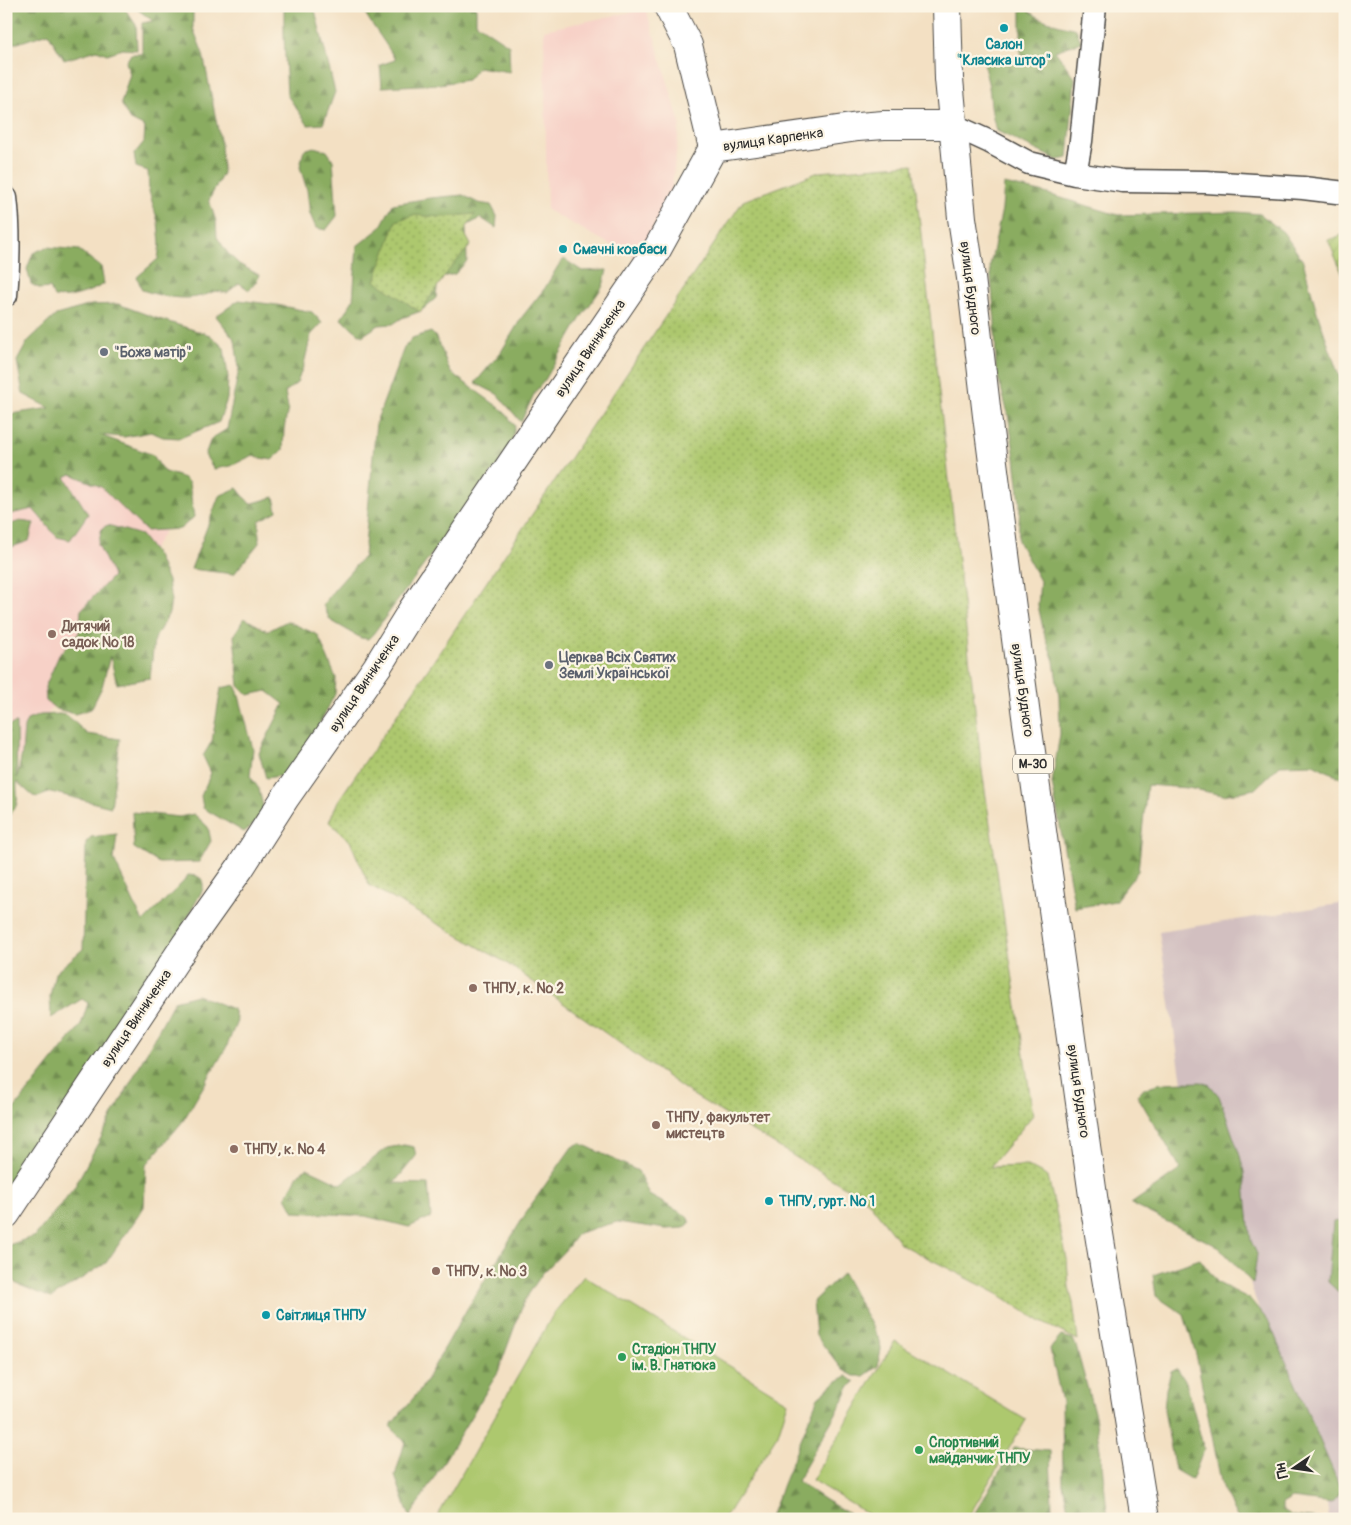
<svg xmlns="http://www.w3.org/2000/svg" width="1351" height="1525" viewBox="0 0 1351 1525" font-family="Pangolin,sans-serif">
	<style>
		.built { fill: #f7d1c7 }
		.industrial { fill: #d2bfc0 }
		.grass { fill: #adc86e; stroke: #6c7a4c }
		.forest { fill: url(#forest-firs); stroke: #5a6c46 }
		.park { fill: url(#park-dots); stroke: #6c7a4c }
		.garden { fill: url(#garden-furrows); stroke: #6c7a4c }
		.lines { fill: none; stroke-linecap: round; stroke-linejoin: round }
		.minor-casing { stroke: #494642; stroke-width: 25 }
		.secondary-casing { stroke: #494642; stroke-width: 30 }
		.primary-casing { stroke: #494642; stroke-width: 30 }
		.trunk-casing { stroke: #494642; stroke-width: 30 }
		.minor { stroke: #fff; stroke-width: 22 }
		.secondary { stroke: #fff; stroke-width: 28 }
		.primary { stroke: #fff; stroke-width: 28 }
		.trunk { stroke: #fff; stroke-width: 28 }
		.culture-dot { fill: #0f9aa8; stroke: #fcf5e5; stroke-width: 2 }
		.worship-dot { fill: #6b7280; stroke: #fcf5e5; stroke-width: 2 }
		.education-dot { fill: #8d6e63; stroke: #fcf5e5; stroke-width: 2 }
		.leisure-dot { fill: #2e9e5b; stroke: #fcf5e5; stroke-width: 2 }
		.labels { text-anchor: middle; stroke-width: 4.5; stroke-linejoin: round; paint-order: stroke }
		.shield { fill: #fcf5e5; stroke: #6a6863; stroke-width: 1 }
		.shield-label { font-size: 12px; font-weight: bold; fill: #2b2b2b }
		.culture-label { font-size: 14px; font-weight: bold; fill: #0d838f; stroke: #fcf5e5; text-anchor: start }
		.street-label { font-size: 14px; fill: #2b2b2b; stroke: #fcf5e5 }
		.worship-label { font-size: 14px; font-weight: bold; fill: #5b616d; stroke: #fcf5e5; text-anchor: start }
		.education-label { font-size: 14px; font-weight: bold; fill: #785e54; stroke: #fcf5e5; text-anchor: start }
		.leisure-label { font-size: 14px; font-weight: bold; fill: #27864d; stroke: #fcf5e5; text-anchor: start }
	</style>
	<defs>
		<pattern id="forest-firs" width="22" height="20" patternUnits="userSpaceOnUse" patternTransform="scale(1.25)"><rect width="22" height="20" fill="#8aac61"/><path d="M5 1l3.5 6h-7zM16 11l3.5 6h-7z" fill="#718c50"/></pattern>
		<pattern id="park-dots" width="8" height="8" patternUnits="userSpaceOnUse" patternTransform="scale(1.25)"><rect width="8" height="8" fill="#adc86e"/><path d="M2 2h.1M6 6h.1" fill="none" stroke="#8da35b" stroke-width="1.8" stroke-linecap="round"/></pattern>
		<pattern id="garden-furrows" width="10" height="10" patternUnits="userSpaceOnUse" patternTransform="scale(1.25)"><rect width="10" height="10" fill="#adc86e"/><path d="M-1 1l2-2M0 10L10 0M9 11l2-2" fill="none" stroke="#8da35b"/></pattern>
	</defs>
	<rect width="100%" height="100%" fill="#fcf5e5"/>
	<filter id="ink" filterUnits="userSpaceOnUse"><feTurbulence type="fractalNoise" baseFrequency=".02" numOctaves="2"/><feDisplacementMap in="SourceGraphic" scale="10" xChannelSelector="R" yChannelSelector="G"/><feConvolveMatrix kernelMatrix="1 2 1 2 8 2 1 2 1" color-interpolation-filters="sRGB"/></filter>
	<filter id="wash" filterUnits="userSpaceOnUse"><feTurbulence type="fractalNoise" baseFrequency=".0096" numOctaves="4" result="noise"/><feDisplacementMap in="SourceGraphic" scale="20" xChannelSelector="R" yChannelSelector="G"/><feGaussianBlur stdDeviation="1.12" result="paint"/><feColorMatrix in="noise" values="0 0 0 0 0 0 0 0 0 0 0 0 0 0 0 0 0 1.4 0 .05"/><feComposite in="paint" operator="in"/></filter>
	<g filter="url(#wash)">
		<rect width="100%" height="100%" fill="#f3e0c3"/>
		<path class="built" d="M 646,9 L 680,123 L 671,193 L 637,259 L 547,210 L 544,30 Z
			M 6,447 L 175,515 L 22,754 L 6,774 Z"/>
		<path class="industrial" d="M 1345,903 L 1345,1519 L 1329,1519 L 1326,1494 L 1250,1284 L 1253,1283 L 1185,1102 L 1159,932 Z"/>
		<path class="grass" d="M 584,1276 L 788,1402 L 778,1434 L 724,1519 L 436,1519 L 554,1313 Z
			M 895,1341 L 1026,1420 L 967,1519 L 876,1519 L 812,1480 Z"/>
		<path class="forest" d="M 6,6 L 123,6 L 136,25 L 137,50 L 123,49 L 107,54 L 97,50 L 64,60 L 48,33 L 18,43 L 6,43 Z
			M 133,6 L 193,6 L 193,28 L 203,54 L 221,145 L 223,173 L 209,200 L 216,221 L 217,237 L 227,252 L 239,264 L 259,275 L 257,281 L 249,290 L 239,283 L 227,293 C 210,289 215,293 201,296 C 183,301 160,296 142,290 L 137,277 L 158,259 L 160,243 L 158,222 L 149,191 L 148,171 L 136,167 L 134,154 L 144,142 L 145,127 L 129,119 L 121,103 L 130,74 L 126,62 L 131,54 L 142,54 L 142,23 L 153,21 Z
			M 284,6 L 314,6 L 335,92 L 323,124 L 308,125 L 287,95 L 284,36 Z
			M 369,6 L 476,6 L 476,23 L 509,45 L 510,72 L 478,67 L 467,80 L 439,84 L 382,87 L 380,65 L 395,60 C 387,44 375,30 365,13 Z
			M 988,6 L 1027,6 C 1032,20 1062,25 1076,29 L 1081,42 L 1055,51 L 1075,78 L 1068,158 L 1057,160 L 997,131 C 991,117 991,102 989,87 C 987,75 983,71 985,59 L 1021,61 L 1021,9 Z
			M 314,147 L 327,151 L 333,160 L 337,216 L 326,230 L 316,228 L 310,214 L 307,190 L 300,167 L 304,150 Z
			M 1004,184 L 1041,192 L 1118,215 L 1237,212 L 1260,214 L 1283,232 L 1303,261 L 1317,312 L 1341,382 L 1345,390 L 1345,780 L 1313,764 L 1280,765 L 1255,789 L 1223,795 L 1188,788 L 1147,785 L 1138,871 L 1115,901 L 1075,908 L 1052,783 L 1060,734 L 1059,697 L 1054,661 L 1044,633 L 1038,605 L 1040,581 L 1018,541 L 1020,503 L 1015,458 L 1008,414 L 996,369 L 995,323 L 990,266 L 1002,209 Z
			M 463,195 L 478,203 L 491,205 L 497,216 L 496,228 L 481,218 L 466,226 L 467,261 L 455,274 L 438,278 L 436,298 L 421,311 L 402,318 L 393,324 L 379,325 L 362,336 L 341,319 L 353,300 L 357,246 L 380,228 L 393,204 L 430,198 Z
			M 47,247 L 79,250 L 101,267 L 104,284 C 91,292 68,300 54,297 L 50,288 L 41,289 L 31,284 L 27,269 L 33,253 Z
			M 564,259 L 582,271 L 607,270 L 603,286 L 582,316 L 545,380 L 535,392 L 521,422 L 497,394 L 475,383 L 501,352 L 522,317 L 545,288 L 558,266 Z
			M 239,300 L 277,305 L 312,312 L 322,323 L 311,335 L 304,364 L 297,383 L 285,392 L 288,408 L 284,429 L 283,450 L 272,460 L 251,456 L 231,466 L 214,469 L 205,455 L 211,439 L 227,429 L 239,369 L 235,340 L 216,316 Z
			M 118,304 L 156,318 L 210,335 L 224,348 L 228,377 L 227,399 L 219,422 L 180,438 L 163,437 L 151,432 L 124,437 L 100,435 L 153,455 L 163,471 L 184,478 L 189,483 L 194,517 L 180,529 L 146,531 L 101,487 L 71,474 L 65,477 L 88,514 L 70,540 L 57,537 L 33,509 L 6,515 L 6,424 L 11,414 L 50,408 L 23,394 L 17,361 L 28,341 L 56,315 L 91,305 Z
			M 431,332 L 435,336 L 441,348 L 450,372 L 504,411 L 515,426 L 511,447 L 373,634 L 368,639 L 361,638 L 330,620 L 323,605 L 334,590 L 364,556 L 376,422 L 404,348 L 412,338 Z
			M 237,488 L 250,504 L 274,497 L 277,511 L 259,521 L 259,543 L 234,574 L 191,569 L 219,496 Z
			M 20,521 L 34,523 L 29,541 L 6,549 L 6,526 Z
			M 108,525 L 141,535 L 157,556 L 168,581 L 171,600 L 169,613 L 154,640 L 150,678 L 117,684 L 110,656 L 102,687 L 91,709 L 75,714 L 56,709 L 46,701 L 45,687 L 60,653 L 79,633 L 81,610 L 113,576 L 98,544 L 102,528 Z
			M 244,618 L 268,631 L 287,621 L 318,635 L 336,678 L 335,694 L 307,749 L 286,775 L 266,778 L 259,753 L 284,704 L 267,691 L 248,695 L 239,686 L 234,636 Z
			M 235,685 L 238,692 L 253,749 L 250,776 L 259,789 L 265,815 L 244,832 L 203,808 L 201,796 L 211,773 L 203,756 L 212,741 L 221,688 Z
			M 60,714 L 68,716 L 87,734 L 120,739 L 111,807 L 51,792 L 38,797 L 33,796 L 17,782 C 16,801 22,804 6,818 L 6,726 L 16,723 L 17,778 L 22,754 L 24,727 L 27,720 L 40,715 Z
			M 132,812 L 179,817 L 194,814 L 208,827 L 211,841 L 199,862 L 159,863 L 134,848 Z
			M 117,834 L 114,860 L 143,922 L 184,881 L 188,875 L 197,876 L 203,880 L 203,889 L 171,948 L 6,1202 L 6,1119 L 81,1025 L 88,1003 L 82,999 L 51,1018 L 50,996 L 55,973 L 83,949 L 86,842 L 91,837 Z
			M 197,995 L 233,1009 L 237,1021 L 226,1048 L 183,1121 L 146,1165 L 144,1207 L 106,1263 L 51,1298 L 15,1283 L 6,1269 L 6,1246 L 35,1236 L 74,1188 L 174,1001 Z
			M 1202,1082 L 1210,1085 L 1219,1096 L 1240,1156 L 1244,1172 L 1249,1226 L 1251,1241 L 1257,1254 L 1253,1284 L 1219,1247 L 1131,1204 L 1181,1169 L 1137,1095 C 1150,1079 1182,1083 1202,1082 Z
			M 580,1143 L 638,1171 L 649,1195 L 687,1216 L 690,1223 L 684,1228 L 666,1229 L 617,1222 L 578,1233 L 567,1248 L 542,1274 L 524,1301 L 498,1372 L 410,1517 L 395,1476 L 405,1442 L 390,1426 L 421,1389 L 467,1309 L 531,1205 L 572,1147 Z
			M 404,1145 L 414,1147 L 416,1156 L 394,1183 L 428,1184 L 431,1217 L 409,1227 L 365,1216 L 294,1212 L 286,1197 L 299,1173 L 307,1168 L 341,1184 L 387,1148 Z
			M 1339,1221 L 1345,1228 L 1345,1298 L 1328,1282 L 1333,1222 Z
			M 1200,1259 L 1218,1283 L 1250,1299 L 1269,1322 L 1342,1492 L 1332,1503 L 1292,1498 L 1282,1504 L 1282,1510 L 1292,1516 L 1321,1519 L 1238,1519 L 1222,1487 L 1196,1354 L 1184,1315 L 1156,1296 L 1153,1275 Z
			M 843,1273 L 880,1341 L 881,1349 L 878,1366 L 864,1376 L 854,1376 L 843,1370 L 816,1336 L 813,1301 Z
			M 1061,1336 L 1073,1339 L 1076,1346 L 1095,1416 L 1102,1464 L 1108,1519 L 1070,1519 L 1063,1484 L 1062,1402 L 1050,1349 Z
			M 1177,1369 L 1186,1382 L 1204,1449 L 1192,1480 L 1175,1470 L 1164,1410 L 1166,1389 L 1171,1372 Z
			M 847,1376 L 855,1382 L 849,1387 L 842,1403 L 797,1481 L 825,1500 L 858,1519 L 769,1519 L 818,1397 L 837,1381 Z
			M 1014,1448 L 1050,1451 L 1052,1508 L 1055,1519 L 971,1519 Z"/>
		<path class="park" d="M 913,164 L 982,770 L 1033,1115 L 990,1167 L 1027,1166 L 1048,1177 L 1067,1259 L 1069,1288 L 1073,1303 L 1078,1340 L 1041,1322 L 998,1294 L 901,1244 L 868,1201 L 693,1095 L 505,962 L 369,885 L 350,841 L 329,822 L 338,801 L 414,690 L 743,201 L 819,172 Z
			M 475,214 L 464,232 L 471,245 L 449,270 L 420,312 L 375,281 L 396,221 L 413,215 L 442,217 Z"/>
		<path class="garden" d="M 1345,234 L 1345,280 L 1328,240 Z"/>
	</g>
	<g filter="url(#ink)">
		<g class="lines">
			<defs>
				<path id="minor" d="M 953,125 L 990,142 L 1029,163 L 1075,174 L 1123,181 L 1206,182 L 1303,188 L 1345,193
					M 1075,174 L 1081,141 L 1095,6
					M 6,198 C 10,231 9,262 6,295"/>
				<path id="secondary" d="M 668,6 L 688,45 L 713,148"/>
				<path id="primary" d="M 6,1214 L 186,944 L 240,868 L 285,798 L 377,667 L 413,609 L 526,442 L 655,253 L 713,148 L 858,127 L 884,125 L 953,125"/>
				<path id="trunk" d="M 947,6 L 949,79 L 962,218 L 971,278 L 987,416 L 1026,716 L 1094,1203 L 1145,1519"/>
			</defs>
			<use href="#minor" class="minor-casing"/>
			<use href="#secondary" class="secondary-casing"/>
			<use href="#primary" class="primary-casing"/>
			<use href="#trunk" class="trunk-casing"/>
			<use href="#minor" class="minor"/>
			<use href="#secondary" class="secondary"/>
			<use href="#primary" class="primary"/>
			<use href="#trunk" class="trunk"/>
		</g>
	</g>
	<g class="culture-dot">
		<circle cx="1004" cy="28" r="5"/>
		<circle cx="563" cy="249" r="5"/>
		<circle cx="769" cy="1201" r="5"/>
		<circle cx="266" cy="1315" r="5"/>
	</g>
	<g class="worship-dot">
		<circle cx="104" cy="352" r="5"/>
		<circle cx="549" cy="665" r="5"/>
	</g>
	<g class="education-dot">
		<circle cx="52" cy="634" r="5"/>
		<circle cx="473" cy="988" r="5"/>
		<circle cx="656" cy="1125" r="5"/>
		<circle cx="234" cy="1149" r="5"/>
		<circle cx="436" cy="1271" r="5"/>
	</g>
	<g class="leisure-dot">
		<circle cx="622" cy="1357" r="5"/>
		<circle cx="919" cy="1450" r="5"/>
	</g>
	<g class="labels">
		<rect class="shield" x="1013" y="754.5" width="40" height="19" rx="4"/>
		<g class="shield-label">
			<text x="1033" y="768">М-30</text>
		</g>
		<g class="culture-label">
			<text x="1004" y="49" text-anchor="middle">Салон<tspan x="1004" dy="16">"Класика штор"</tspan></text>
			<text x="573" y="254">Смачні ковбаси</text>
			<text x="779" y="1206">ТНПУ, гурт. № 1</text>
			<text x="276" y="1320">Світлиця ТНПУ</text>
		</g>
		<g class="street-label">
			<text transform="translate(773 139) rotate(-8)" y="5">вулиця Карпенка</text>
			<text transform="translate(971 288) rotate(83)" y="5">вулиця Будного</text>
			<text transform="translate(590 348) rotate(-56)" y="5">вулиця Винниченка</text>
			<text transform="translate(364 683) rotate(-56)" y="5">вулиця Винниченка</text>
			<text transform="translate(1023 690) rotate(82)" y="5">вулиця Будного</text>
			<text transform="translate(136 1018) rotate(-56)" y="5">вулиця Винниченка</text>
			<text transform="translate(1079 1091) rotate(82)" y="5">вулиця Будного</text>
		</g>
		<g class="worship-label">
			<text x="114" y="357">"Божа матір"</text>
			<text x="559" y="662">Церква Всіх Святих<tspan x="559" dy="16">Землі Української</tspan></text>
		</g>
		<g class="education-label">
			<text x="62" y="631">Дитячий<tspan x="62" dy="16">садок № 18</tspan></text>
			<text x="483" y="993">ТНПУ, к. № 2</text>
			<text x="666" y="1122">ТНПУ, факультет<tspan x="666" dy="16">мистецтв</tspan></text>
			<text x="244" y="1154">ТНПУ, к. № 4</text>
			<text x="446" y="1276">ТНПУ, к. № 3</text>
		</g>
		<g class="leisure-label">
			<text x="632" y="1354">Стадіон ТНПУ<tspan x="632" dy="16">ім. В. Гнатюка</tspan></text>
			<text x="929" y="1447">Спортивний<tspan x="929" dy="16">майданчик ТНПУ</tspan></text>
		</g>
	</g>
	<rect width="1351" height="1525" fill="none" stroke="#fcf5e5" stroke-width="25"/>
	<g transform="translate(1294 1468) rotate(257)" stroke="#fcf5e5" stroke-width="4" paint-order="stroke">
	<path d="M0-4L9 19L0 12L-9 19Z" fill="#2b2b2b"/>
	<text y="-8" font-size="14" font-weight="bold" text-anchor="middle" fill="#2b2b2b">Пн</text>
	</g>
</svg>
